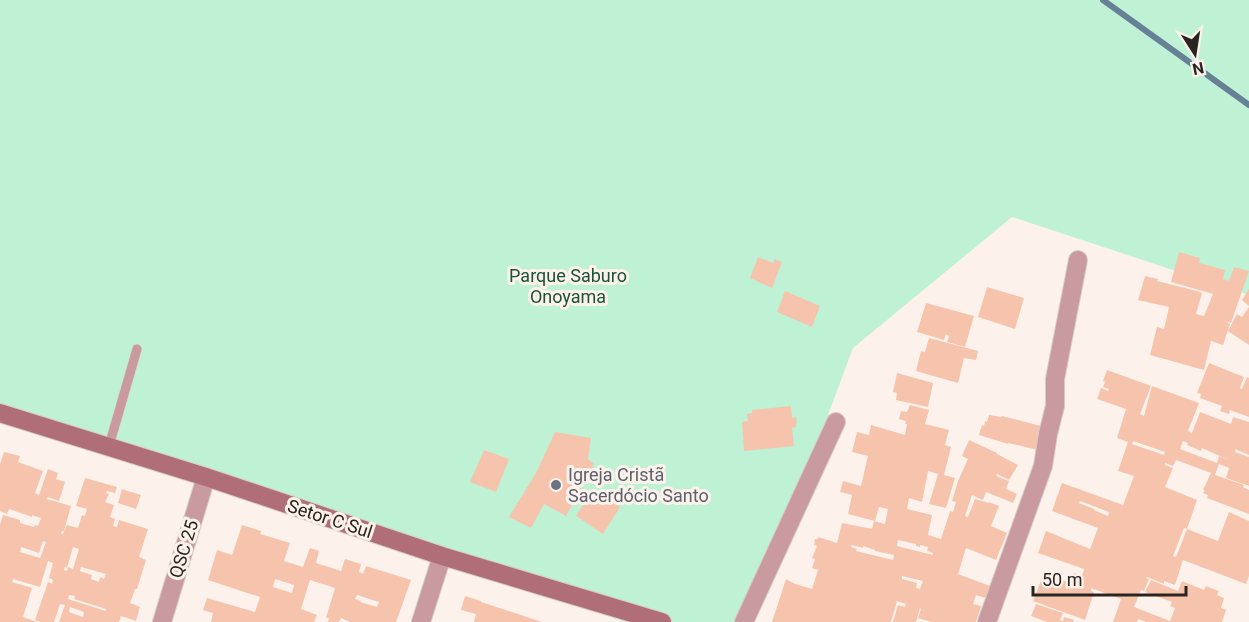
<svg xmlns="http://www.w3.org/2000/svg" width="1249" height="622" viewBox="0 0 1249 622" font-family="Roboto,sans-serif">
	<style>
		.green { fill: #bff1d5 }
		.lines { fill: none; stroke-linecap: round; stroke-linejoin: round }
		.stream { stroke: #668096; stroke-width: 6 }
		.building { fill: #f6c4ad; fill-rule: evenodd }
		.lane-casing { stroke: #d7cdc6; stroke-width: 10 }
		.street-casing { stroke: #d7cdc6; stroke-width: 20 }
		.secondary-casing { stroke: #d7cdc6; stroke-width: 20 }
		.lane { stroke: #c99aa0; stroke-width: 9 }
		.street { stroke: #c99aa0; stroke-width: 18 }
		.secondary { stroke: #b06e78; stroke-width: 18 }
		.worship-dot { fill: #6b7280; stroke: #fdf2eb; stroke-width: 2 }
		.labels { text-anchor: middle; stroke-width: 6; stroke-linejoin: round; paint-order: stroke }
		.park-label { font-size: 18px; fill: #185439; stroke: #fdf2eb }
		.worship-label { font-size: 18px; fill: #5b616d; stroke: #fdf2eb; text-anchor: start }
		.street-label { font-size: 18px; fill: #2a2420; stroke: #fdf2eb }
	</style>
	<rect width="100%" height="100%" fill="#fdf2eb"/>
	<path class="green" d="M 0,0 L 1249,0 L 1249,295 L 1012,217 L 853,348 L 751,622 L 625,622 L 0,408 Z"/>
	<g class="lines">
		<path class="stream" d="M 1103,0 L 1249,105"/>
	</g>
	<path class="building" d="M 1179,252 L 1200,258 L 1199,263 L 1225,270 L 1223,279 L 1227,280 L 1229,281 L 1234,267 L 1249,271 L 1231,323 L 1226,321 L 1230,324 L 1223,345 L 1211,341 L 1204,370 L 1150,355 L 1157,327 L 1164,329 L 1169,307 L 1138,300 L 1145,276 L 1158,279 L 1157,281 L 1197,291 L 1202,293 L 1196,314 L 1204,316 L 1213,294 L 1171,282 Z
		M 758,257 L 773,263 L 775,259 L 782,262 L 772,288 L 750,278 Z
		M 987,287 L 1024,298 L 1015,329 L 978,317 Z
		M 1249,289 L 1249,306 L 1242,300 Z
		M 785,291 L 820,306 L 812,327 L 777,312 Z
		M 926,303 L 974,316 L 965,347 L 947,342 L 949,336 L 946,334 L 944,340 L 917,332 Z
		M 1249,307 L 1249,345 L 1228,331 L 1237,314 L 1242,317 Z
		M 929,338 L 978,351 L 976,360 L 964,358 L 958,383 L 916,371 L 921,351 L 925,352 Z
		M 1209,363 L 1244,377 L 1240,388 L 1242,389 L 1247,377 L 1249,378 L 1249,417 L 1230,410 L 1229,414 L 1220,411 L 1222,406 L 1200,398 L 1201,394 L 1197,393 Z
		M 1107,370 L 1151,386 L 1140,414 L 1144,416 L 1152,386 L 1199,403 L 1188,431 L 1192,433 L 1200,412 L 1231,424 L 1233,417 L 1249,422 L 1249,455 L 1235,449 L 1235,452 L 1249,457 L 1249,486 L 1226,478 L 1229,468 L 1219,464 L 1215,475 L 1244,485 L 1243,487 L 1249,490 L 1249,514 L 1207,498 L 1208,495 L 1203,493 L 1205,490 L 1203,490 L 1211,473 L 1176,460 L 1173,466 L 1165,463 L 1165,465 L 1173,468 L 1165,487 L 1197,500 L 1187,529 L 1218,541 L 1229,512 L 1249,521 L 1249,576 L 1246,584 L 1183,560 L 1175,585 L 1164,581 L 1164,584 L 1147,577 L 1146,578 L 1149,579 L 1144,591 L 1141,590 L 1134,607 L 1170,621 L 1175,608 L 1170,606 L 1172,602 L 1145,592 L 1151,580 L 1178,591 L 1182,581 L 1204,590 L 1206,586 L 1219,591 L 1217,595 L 1224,598 L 1221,608 L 1226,610 L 1222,622 L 1146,622 L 1138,619 L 1137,622 L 1113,622 L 1121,599 L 1091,588 L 1091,591 L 1094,592 L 1085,620 L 1033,601 L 1044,573 L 1078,586 L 1079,583 L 1072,580 L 1074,573 L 1082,576 L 1084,569 L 1038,553 L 1046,531 L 1090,549 L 1098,528 L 1052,511 L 1062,483 L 1123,505 L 1134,476 L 1118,471 L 1128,442 L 1117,438 L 1126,409 L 1097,399 L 1101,388 L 1108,391 L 1109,389 L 1103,387 L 1105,382 L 1103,381 ZM 1133,441 L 1165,452 L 1164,455 L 1132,444 ZM 1183,441 L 1188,443 L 1187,445 L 1201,451 L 1202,448 L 1227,459 L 1219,456 L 1217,463 L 1180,449 ZM 1080,501 L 1109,512 L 1108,516 L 1094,510 L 1094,509 L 1079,503 ZM 1184,528 L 1187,529 L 1176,557 L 1173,556 Z
		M 897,373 L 933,383 L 928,407 L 896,400 L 897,393 L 893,392 Z
		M 910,405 L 929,410 L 925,424 L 949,430 L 945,445 L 951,447 L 944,475 L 955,478 L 946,508 L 929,504 L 938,474 L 928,471 L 922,502 L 909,498 L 907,509 L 932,515 L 928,535 L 941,539 L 950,511 L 953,512 L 956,502 L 952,501 L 958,481 L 968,459 L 962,456 L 969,440 L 997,453 L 997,454 L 1018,465 L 1009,480 L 997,474 L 996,476 L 1009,481 L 1006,489 L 1017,494 L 1013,503 L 986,492 L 983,500 L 972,495 L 965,516 L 968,517 L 975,499 L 989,503 L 989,502 L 999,506 L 991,526 L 1007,533 L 996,560 L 966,548 L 958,574 L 990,586 L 986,598 L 976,595 L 973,604 L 981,606 L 976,622 L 931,622 L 918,618 L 921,609 L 920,608 L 916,622 L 893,622 L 898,605 L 905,607 L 906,604 L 897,601 L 891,622 L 772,622 L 786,579 L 795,584 L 812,589 L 818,570 L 812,568 L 815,559 L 812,558 L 817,546 L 814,545 L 815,539 L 818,539 L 818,537 L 837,543 L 842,523 L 872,529 L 874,521 L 885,524 L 888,509 L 879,507 L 875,521 L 848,514 L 852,495 L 840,492 L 843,481 L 861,486 L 868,456 L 852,452 L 857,432 L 869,435 L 871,425 L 905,435 L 907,424 L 905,424 L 906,421 L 899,419 L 901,411 L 907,412 ZM 898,540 L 916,544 L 916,546 L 920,547 L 920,545 L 928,547 L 927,551 L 933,553 L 933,555 L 897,546 ZM 852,545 L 863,548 L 863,546 L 875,550 L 875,551 L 894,555 L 893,560 L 856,551 L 857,549 L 851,547 ZM 902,576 L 923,581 L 920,589 L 916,588 L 917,583 L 902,579 Z
		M 791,406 L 792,418 L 796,417 L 797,423 L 796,423 L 796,427 L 792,428 L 794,446 L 744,451 L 742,422 L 748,421 L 747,414 L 752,413 L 752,410 Z
		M 989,415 L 1002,417 L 1002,416 L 1045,427 L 1038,450 L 1008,443 L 1008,444 L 979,435 L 982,425 L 984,426 L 985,421 L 987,422 Z
		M 555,432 L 591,438 L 588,459 L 594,464 L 566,516 L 544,504 L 531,528 L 509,517 L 537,471 Z
		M 484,450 L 509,459 L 496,492 L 470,482 Z
		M 4,452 L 20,456 L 18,462 L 43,471 L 35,493 L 39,495 L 48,469 L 58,473 L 56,479 L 65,482 L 59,501 L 48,497 L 47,499 L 71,506 L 64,531 L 62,531 L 61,533 L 63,534 L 67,525 L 78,528 L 82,515 L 85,516 L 87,509 L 76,506 L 85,478 L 117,487 L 115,493 L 107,491 L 106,493 L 109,494 L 105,502 L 114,505 L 110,517 L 115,519 L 113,526 L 117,527 L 119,520 L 148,529 L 139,557 L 146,560 L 137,589 L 135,589 L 130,603 L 140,607 L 136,621 L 121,616 L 119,622 L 59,622 L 65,605 L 60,604 L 54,622 L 40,622 L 35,620 L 48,582 L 52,584 L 53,580 L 49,578 L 53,563 L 48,561 L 40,587 L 13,579 L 12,582 L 32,588 L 23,617 L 37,622 L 0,622 L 0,525 L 3,515 L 20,520 L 20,523 L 34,527 L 35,525 L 38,526 L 41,518 L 32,515 L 32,517 L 9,509 L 7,514 L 0,511 L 0,464 ZM 43,541 L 46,542 L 40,558 L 20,552 L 21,547 L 39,553 ZM 73,547 L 79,549 L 73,569 L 68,567 L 67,571 L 64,570 L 65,567 L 67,568 ZM 81,567 L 106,574 L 104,579 L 100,577 L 99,582 L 91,579 L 92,575 L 80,571 ZM 69,595 L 75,596 L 74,599 L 106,609 L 106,611 L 68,599 ZM 70,607 L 84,612 L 83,617 L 69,612 Z
		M 122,489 L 141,495 L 136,509 L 118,503 Z
		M 593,490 L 595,490 L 620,507 L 603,534 L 576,516 Z
		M 242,525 L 261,531 L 260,534 L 290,543 L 284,561 L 303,567 L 310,548 L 319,551 L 316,563 L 341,571 L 345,559 L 361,564 L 359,572 L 363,574 L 366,566 L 411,580 L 396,622 L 350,622 L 341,618 L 339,622 L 328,622 L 329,618 L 326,618 L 335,588 L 310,580 L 301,609 L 317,615 L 314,622 L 211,622 L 213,613 L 203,610 L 207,598 L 255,612 L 260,597 L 208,580 L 217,550 L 232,555 ZM 275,579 L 294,585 L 292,593 L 273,587 ZM 357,595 L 379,602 L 377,607 L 360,602 L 361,601 L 355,599 Z
		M 465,596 L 481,601 L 481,602 L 542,622 L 474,622 L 476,614 L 461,610 Z
		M 1036,604 L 1063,613 L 1060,620 L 1063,621 L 1064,617 L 1074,620 L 1073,622 L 1047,622 L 1031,616 Z"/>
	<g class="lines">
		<defs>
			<path id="lane" d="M 109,446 L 137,349"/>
			<path id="street" d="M 162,622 L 206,477
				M 421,622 L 442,556
				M 744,622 L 836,422
				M 987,622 L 1043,466 L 1048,434 L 1055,406 L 1055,379 L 1078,260"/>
			<path id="secondary" d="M 0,413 L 206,477 L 442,556 L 662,622"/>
		</defs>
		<use href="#lane" class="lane-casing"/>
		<use href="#street" class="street-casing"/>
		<use href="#secondary" class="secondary-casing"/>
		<use href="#lane" class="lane"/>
		<use href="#street" class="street"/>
		<use href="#secondary" class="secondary"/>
	</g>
	<circle class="worship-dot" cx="556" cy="485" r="6"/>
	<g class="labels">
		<g class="park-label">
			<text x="568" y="282">Parque Saburo<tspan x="568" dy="21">Onoyama</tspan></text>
		</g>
		<g class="worship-label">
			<text x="568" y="481">Igreja Cristã<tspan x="568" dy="21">Sacerdócio Santo</tspan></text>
		</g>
		<g class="street-label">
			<text transform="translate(330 519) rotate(18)" y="6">Setor C Sul</text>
			<text transform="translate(184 549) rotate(-73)" y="6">QSC 25</text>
		</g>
	</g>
	<g transform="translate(1195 54) rotate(168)" stroke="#fdf2eb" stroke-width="4.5" paint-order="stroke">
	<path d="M0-4.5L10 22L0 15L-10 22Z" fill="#2a2420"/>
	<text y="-9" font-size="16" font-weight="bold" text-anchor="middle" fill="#2a2420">N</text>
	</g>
	<path d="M1033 586v9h153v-9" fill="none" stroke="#2a2420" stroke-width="3"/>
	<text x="1042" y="586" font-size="18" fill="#2a2420" stroke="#fdf2eb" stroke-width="4.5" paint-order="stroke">50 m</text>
</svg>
